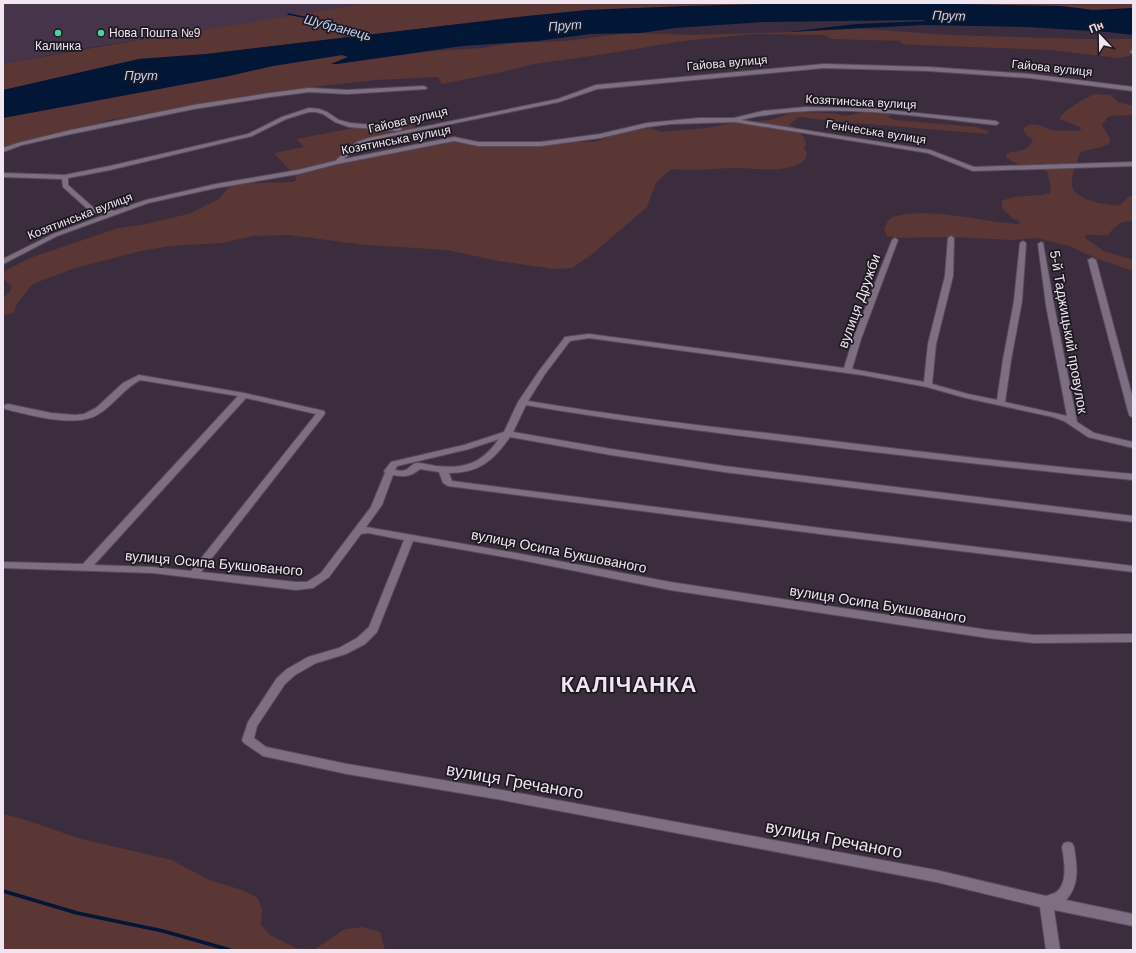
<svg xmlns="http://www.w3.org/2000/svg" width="1136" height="953" viewBox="0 0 1136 953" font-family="Helvetica,sans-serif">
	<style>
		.built { fill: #46344a }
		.green { fill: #5a3634 }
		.water { fill: #021635 }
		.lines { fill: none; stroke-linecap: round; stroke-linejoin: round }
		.stream-far1 { stroke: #021635; stroke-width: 1.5 }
		.stream { stroke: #021635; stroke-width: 3.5 }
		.street-casing { stroke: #574b5a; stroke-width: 2 }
		.street { fill: #7e6e82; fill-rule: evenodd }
		.poi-dot { fill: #48d49d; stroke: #1e1820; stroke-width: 1.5 }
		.labels { text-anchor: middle; stroke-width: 3.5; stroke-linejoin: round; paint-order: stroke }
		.far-poi-label { font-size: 12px; fill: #efe6f1; stroke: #1e1820; text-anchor: start }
		.far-street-label { font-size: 12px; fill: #efe6f1; stroke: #1e1820 }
		.far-water-label { font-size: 13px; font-style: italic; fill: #bcd5fa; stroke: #1e1820 }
		.street-label { font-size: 14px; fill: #efe6f1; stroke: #1e1820 }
		.near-street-label { font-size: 17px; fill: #efe6f1; stroke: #1e1820 }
		.near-district-label { font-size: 22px; font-weight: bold; letter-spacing: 1px; fill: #efe6f1; stroke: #1e1820 }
	</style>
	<rect width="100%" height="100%" fill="#3b2d3e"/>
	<path class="built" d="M 3,3 L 366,3 L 291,17 L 91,47 L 3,64 Z"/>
	<path class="green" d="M 366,3 L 834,3 L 606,9 L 527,16 L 206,54 L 139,59 L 3,90 L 3,64 C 124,41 245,24 366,3 Z
		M 901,3 L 1133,3 L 1133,8 L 1093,10 L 1061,6 Z
		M 851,28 L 950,35 L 1083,39 L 1133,39 L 1133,55 L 1119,58 L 1049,50 L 917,45 L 902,44 L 900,41 L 831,39 L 825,35 L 754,34 L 684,41 L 606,54 L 534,64 L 502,72 L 442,84 L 438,77 L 376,80 L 312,87 L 109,120 L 98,124 L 67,130 L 3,147 L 3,118 L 229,76 L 273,66 L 342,55 L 348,57 L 332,64 L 435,51 L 481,48 L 514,43 L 565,41 L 621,34 L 641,33 L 691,35 L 790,32 Z
		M 1095,94 L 1111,95 L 1118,102 L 1133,106 L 1133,115 L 1109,116 L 1102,125 L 1110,139 L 1110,143 C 1101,149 1089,148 1080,153 C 1077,162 1073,171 1072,180 C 1068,201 1105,204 1119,206 L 1130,196 L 1133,196 L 1133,221 C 1121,220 1115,226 1108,235 C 1100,236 1093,234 1086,235 L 1085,238 L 1104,251 L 1133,260 L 1133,271 L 1098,259 L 1069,246 L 1037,238 L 1012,240 L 952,237 L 897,238 L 887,236 L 884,229 C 886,225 888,219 893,217 C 927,206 983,222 1019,224 L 1020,222 L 1012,218 L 1002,208 L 1002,201 C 1018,193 1034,198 1050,193 L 1051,188 L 1047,171 L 1024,168 L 1005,157 L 1008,153 C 1020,150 1028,152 1033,139 L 1028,137 L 1023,130 L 1024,128 C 1033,120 1042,127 1051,130 C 1056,131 1076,131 1081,130 L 1080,127 L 1059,119 C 1065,109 1085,98 1095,94 Z
		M 802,112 L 832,113 L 845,116 L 864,112 L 886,112 L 890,115 L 888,117 L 896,120 L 977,127 L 988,131 L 988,134 L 842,122 L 799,117 L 789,125 L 800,129 L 800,134 L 803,136 L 806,143 L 804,149 L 807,152 C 807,157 804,162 799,164 C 780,173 753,168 732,168 C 711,169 691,171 671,169 L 656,183 L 647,207 L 590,256 L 572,268 L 553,269 L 499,261 L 447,250 L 366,245 L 288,235 L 253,236 L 222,243 L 170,246 L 141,251 L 75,268 L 38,282 L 31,286 L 17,304 L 14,312 L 3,316 L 3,298 L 10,292 L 12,286 L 3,279 L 3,272 L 30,258 L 118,228 L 141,225 L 188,214 L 219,199 L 230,186 L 249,183 L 294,182 L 296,180 L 296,177 L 274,153 L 304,147 L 296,139 L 406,118 L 414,123 L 415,128 L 368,138 L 357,142 L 340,163 L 441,143 L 455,142 L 476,146 L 506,147 L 575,142 L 595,142 L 621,132 L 644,129 L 650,128 L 662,132 L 707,128 L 732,123 L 771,120 L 791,113 Z
		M 3,814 L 23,819 L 81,839 L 172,860 L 207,879 L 242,890 L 258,898 L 262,909 L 261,925 L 270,935 L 296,948 L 315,949 L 345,929 L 363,927 L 380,932 L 385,950 L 3,950 Z"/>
	<path class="water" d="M 901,3 L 1061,6 L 1093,10 L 1133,8 L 1133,35 L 1107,32 L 1027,27 L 923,25 L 788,32 L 856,24 L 927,21 L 923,20 L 763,22 L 675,28 L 641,33 L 590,34 L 537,41 L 462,46 L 337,64 L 331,64 L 348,57 L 342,55 L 273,66 L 229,76 L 3,118 L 3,90 L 139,59 L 206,54 L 527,16 L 587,10 L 685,6 L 766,4 Z"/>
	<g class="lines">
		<path class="stream-far1" d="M 288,14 L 324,21 L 374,36"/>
		<path class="stream" d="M 3,891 L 77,913 L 163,931 L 230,950"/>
		<defs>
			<path id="street" d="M 1133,49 L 1133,54 L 1130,52 Z
				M 824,64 L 929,67 L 1030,74 L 1133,87 L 1133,91 L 1030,78 L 929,71 L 824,68 L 597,89 L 559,102 L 372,140 L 361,144 L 344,159 L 454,137 L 478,142 L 541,142 L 600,134 L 647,123 L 699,118 L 734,118 L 763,111 L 806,107 L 877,109 L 996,121 L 999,123 L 996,125 C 913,116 823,100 741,120 L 930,150 L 974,167 L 1133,162 L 1133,166 L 973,171 L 928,153 L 735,122 L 671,124 L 647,127 L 600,138 L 541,146 L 478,146 L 454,141 L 337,164 L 298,174 L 216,188 L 148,203 L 57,236 L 3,264 L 3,259 L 53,234 L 107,214 L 92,213 L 63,187 L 62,179 L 3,177 L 3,173 L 65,175 L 110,166 L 248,134 L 282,117 L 309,108 L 319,109 L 327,112 L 339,120 L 350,123 L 399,127 L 402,129 L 399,131 L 349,127 L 335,122 L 323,114 L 316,112 L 309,112 L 286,119 L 252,136 L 110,170 L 68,178 L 68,185 L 96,210 L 111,210 L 114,211 L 146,200 L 216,184 L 298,170 L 335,161 L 357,142 L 369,138 L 558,99 L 596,85 Z
				M 424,86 L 427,88 L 426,89 L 347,94 L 309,92 L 270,97 L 194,109 L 71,134 L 22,145 L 3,152 L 3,148 L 18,143 L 71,130 L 194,105 L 270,93 L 309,88 L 347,90 Z
				M 951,236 L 954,238 L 953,276 L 936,344 L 932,384 L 968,394 L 997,400 L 1003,360 L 1014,301 L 1020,243 L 1023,241 L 1026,243 L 1022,301 L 1011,360 L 1005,402 L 1067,416 L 1046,305 L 1038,244 L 1041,242 L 1043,243 L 1054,305 L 1077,422 L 1094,433 L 1133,442 L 1133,448 L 1088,437 L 1064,421 L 1053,417 L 966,398 L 927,387 L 862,375 L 589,338 L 570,341 L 545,374 L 528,401 C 616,416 704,426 792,436 C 906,450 1019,464 1133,474 L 1133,480 C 1019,469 905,456 791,442 C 702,431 613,420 526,405 L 513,432 L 611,449 L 724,466 L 1133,516 L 1133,522 L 724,472 L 611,455 L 510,437 C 493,461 479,473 449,473 L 452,481 L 828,529 L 1133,566 L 1133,572 L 828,535 L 448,486 L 443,483 L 439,472 L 420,469 C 411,477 403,477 393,475 L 382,505 L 366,527 L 516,553 L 670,582 L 988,630 L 1034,635 L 1133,634 L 1133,642 L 1034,643 L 988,638 L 670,590 L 516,559 L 413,541 L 377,632 L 365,644 L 346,654 L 316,663 L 295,675 L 285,684 L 257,726 L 254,738 L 266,747 L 347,764 L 502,790 L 936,870 L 1046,896 C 1049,895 1052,894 1055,893 C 1069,884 1064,860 1062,847 L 1064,843 L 1068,842 L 1072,843 L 1074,847 C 1077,866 1080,885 1066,900 L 1133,914 L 1133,926 L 1054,910 L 1060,950 L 1046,950 L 1040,907 L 936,882 L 502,800 L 347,774 L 263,756 L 244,743 L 242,740 L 248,722 L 277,678 L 287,669 L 308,657 L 339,648 L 357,638 L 369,627 L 404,540 L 368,533 L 361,534 L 329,577 L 313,588 L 296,590 L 153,573 L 3,568 L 3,562 L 83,564 L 238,396 L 140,380 C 123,389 113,406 97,415 C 75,428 29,415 5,409 L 4,407 L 5,405 L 8,404 L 51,413 L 75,415 L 84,414 L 96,408 L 123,383 L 139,375 L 244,393 L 324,411 L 325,413 L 324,415 L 201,572 L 296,582 L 307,582 L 321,573 L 371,507 L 385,473 L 384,471 L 391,462 L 464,445 L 504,432 L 518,402 L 539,371 L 565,337 L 589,334 L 844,368 L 853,339 L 892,240 L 895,238 L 898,240 L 861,339 L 852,369 L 924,382 L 928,344 L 945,276 L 948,238 ZM 246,398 L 316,414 L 191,571 L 153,567 L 94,565 ZM 499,439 C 481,464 465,469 436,466 C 430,465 423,463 417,463 C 407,465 411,473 395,470 L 397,466 L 469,449 Z
				M 1092,258 L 1096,260 L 1133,399 L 1133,418 L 1129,415 L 1088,260 Z"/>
		</defs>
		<use href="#street" class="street-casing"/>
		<use href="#street" class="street"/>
	</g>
	<g class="poi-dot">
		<circle cx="58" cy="33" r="4"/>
		<circle cx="101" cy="33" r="4"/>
	</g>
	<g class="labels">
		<g class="far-poi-label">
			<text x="109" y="37">Нова Пошта №9</text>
			<text x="58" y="50" text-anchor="middle">Калинка</text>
		</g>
		<g class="far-street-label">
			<text transform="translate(727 63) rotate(-5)" y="4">Гайова вулиця</text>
			<text transform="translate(1052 68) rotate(6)" y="4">Гайова вулиця</text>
			<text transform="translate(861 102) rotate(3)" y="4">Козятинська вулиця</text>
			<text transform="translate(408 120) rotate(-13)" y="4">Гайова вулиця</text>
			<text transform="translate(876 132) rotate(9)" y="4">Генічеська вулиця</text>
			<text transform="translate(396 140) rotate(-11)" y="4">Козятинська вулиця</text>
			<text transform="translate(80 216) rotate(-21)" y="4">Козятинська вулиця</text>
		</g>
		<g class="far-water-label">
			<text transform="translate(949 15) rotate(2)" y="5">Прут</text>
			<text transform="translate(565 25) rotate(-4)" y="5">Прут</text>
			<text transform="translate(338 27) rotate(15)" y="5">Шубранець</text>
			<text x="141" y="80">Прут</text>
		</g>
		<g class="street-label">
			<text transform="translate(859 301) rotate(-70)" y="5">вулиця Дружби</text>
			<text transform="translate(1069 332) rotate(80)" y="5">5-й Таджицький провулок</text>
			<text transform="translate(559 551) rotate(11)" y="5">вулиця Осипа Букшованого</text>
			<text transform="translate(214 563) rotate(5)" y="5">вулиця Осипа Букшованого</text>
			<text transform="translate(878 604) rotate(9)" y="5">вулиця Осипа Букшованого</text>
		</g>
		<g class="near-street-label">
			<text transform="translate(515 781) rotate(10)" y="6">вулиця Гречаного</text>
			<text transform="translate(834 839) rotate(11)" y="6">вулиця Гречаного</text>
		</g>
		<g class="near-district-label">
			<text x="629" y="692">КАЛІЧАНКА</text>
		</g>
	</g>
	<rect width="1136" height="953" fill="none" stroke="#efe6f1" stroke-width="8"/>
	<g transform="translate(1100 36) rotate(338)" stroke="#1e1820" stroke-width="3" paint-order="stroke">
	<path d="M0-3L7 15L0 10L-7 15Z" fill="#efe6f1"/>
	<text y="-6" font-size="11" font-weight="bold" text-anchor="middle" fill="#efe6f1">Пн</text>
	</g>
</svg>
